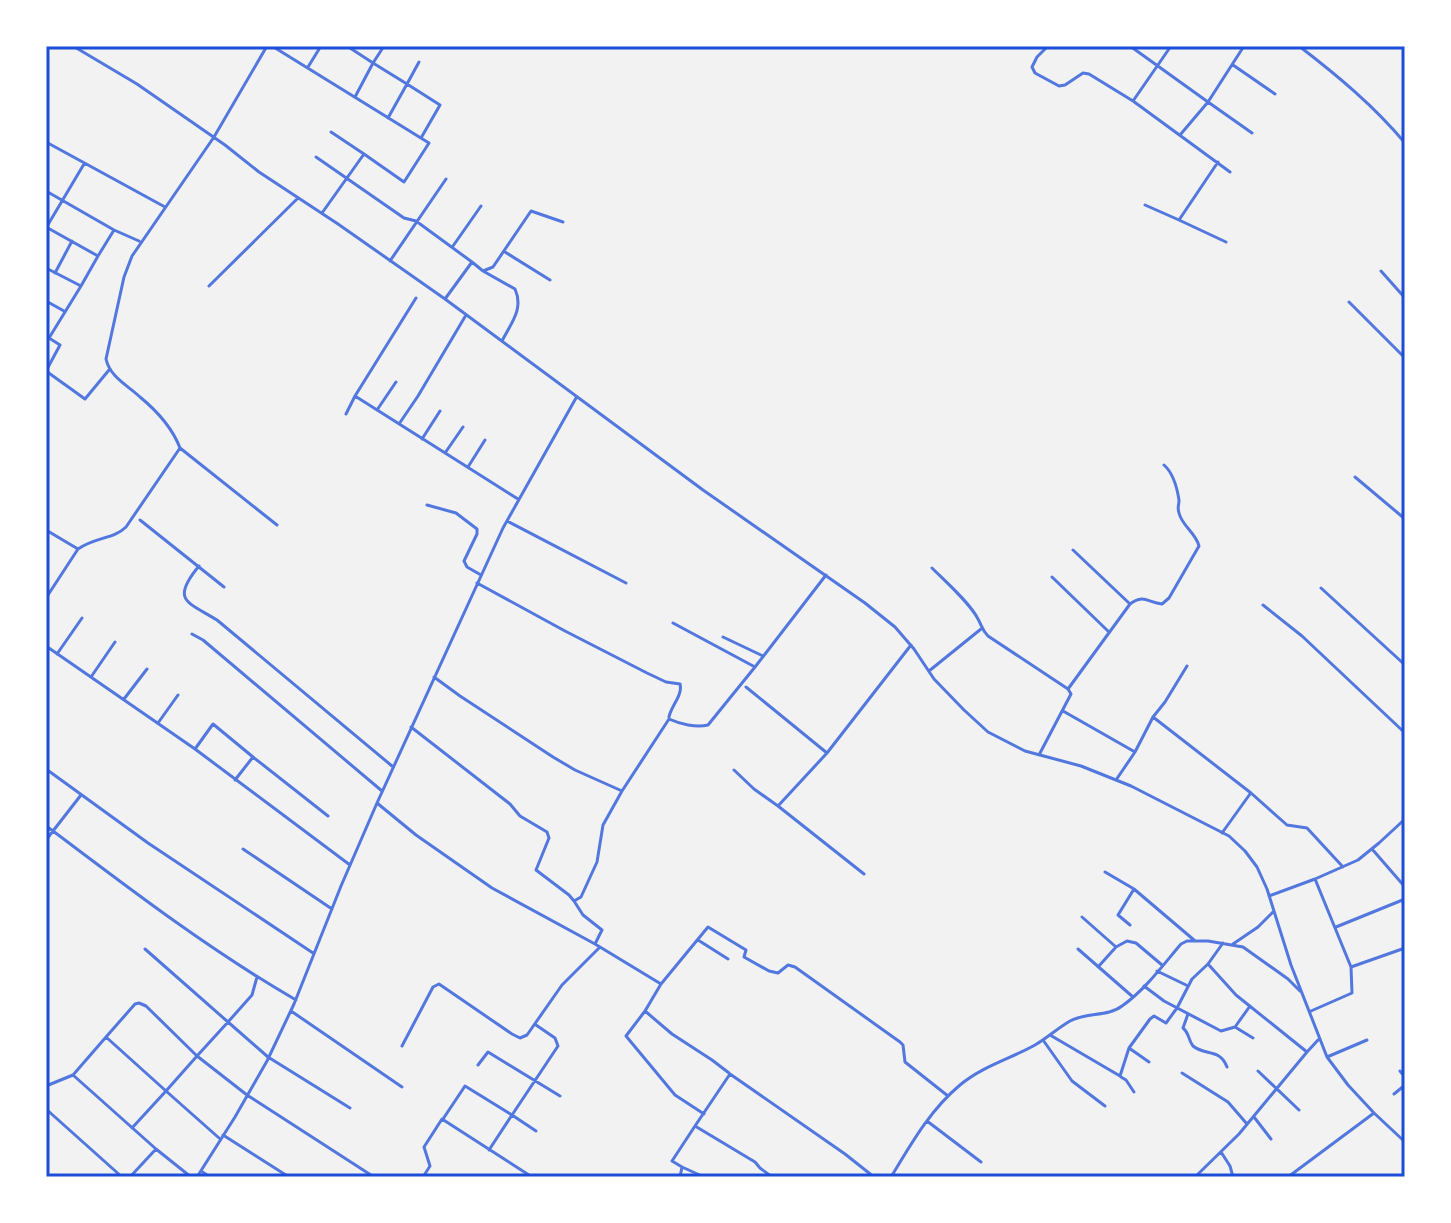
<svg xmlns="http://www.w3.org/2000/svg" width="1451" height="1223" viewBox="0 0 1451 1223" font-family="'Public Sans',sans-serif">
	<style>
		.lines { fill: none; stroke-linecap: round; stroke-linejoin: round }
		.minor { stroke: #5277de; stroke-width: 3 }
		.neatline { fill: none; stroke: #1d4ed8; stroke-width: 3 }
	</style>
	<rect width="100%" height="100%" fill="#f2f2f2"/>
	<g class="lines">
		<path class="minor" d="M 73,46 L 137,84 L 225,145 L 259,172 L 338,224 L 445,299 L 703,490 L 865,603 L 895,627 L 914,649 L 934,679 L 964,710 L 988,732 L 1025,751 L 1081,766 L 1131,786 L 1229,836 L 1245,851 L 1257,867 L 1267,889 L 1291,965 L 1327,1057 L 1348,1085 L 1374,1113 L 1405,1142
			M 267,46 L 214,137 L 132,256 L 124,277 L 106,359 C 110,377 127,385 140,397 C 157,411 172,427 180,448 L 277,525
			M 272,46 L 429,143 L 404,182 L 364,154
			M 347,46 L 373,63 L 384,46
			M 1048,46 L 1037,57 L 1032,67 L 1035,73 L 1059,86 L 1065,85 L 1083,73 L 1089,74 L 1133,101
			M 1130,46 L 1208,102 L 1244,46
			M 1171,46 L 1133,101 L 1230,172
			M 1299,46 C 1338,76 1374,106 1405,143
			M 1233,65 L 1275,94
			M 308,67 L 321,46
			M 355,97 L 373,63 L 407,84 L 419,62
			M 388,118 L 407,84 L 440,105 L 421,138
			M 1180,135 L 1208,102 L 1252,133
			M 46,142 L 165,207
			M 316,157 L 404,218 L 416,221 L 472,262
			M 1218,162 L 1179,220 L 1226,242
			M 46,191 L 114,230 L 98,256
			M 1145,205 L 1179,220
			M 322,213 L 364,154 L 331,132
			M 46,227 L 98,256 L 81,286
			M 46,228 L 84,164
			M 114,230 L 139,241
			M 453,246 L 481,206
			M 505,252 L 550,280
			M 390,261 L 446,179
			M 46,268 L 81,286 L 49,338 L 60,345 L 46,371 L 85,399 L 109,370
			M 483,271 L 493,267 L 531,211 L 563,222
			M 1381,271 L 1405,298
			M 55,273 L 72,241
			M 209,286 L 298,198
			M 416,298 L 355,396 L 518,499
			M 445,299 L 472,262 L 483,271 L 515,289 C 524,309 511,323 502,341
			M 46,301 L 64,311
			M 1349,302 L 1405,358
			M 377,410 L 396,382
			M 346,414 L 355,396
			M 399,424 L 418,396 L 466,315
			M 422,439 L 440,411
			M 445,453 L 463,427
			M 468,467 L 485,440
			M 1355,477 L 1405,519
			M 427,505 L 456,513 L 477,529 L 477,534 L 464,561 L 467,567 L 481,575
			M 140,520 L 224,587
			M 507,521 L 626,583
			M 46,530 L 78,549 C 95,537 114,539 126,527 L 180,448
			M 199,566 C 170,601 188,602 217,620 L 392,766
			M 932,568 C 945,581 970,603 978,619 C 982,626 982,630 988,636 L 1068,689 L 1071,694 L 1039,755
			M 1052,577 L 1109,632
			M 477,583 L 565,631 L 647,673 L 666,682 L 680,684 C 683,695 671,706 669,717
			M 1321,588 L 1405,665
			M 46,598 L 78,549
			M 1130,604 C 1144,594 1147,602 1162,604 L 1169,598 L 1199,546 C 1196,533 1182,526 1179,513 C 1177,507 1179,506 1179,500 C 1177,487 1173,473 1164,465
			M 1263,605 L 1302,636 L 1405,733
			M 673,623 L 755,667
			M 192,634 L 203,640 L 382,791
			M 723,637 L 763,656
			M 46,646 L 195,749 L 350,865
			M 57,654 L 82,618
			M 929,671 L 981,629
			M 91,677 L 115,642
			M 434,677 L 460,696 L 553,757 L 575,770 L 622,791 L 669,719 C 680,724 696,728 708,725 L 755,667 L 826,575
			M 746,687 L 827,753
			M 1068,689 L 1130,604 L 1073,550
			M 124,699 L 147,669
			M 1063,711 L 1135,752
			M 1153,717 L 1251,793 L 1287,825 L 1307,828 L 1343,867
			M 158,723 L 178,695
			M 411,727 L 510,804 L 520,816 L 547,832 L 549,838 L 536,870 L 569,895 L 574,901
			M 195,749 L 213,724 L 253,757 L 235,780
			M 253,757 L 328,816
			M 46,769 L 148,843 L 313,953
			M 734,770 L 754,789 L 778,806
			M 1116,780 L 1135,752 L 1153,717 L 1165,702 L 1187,666
			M 377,803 L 416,835 L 492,888 L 595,944 L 661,984 L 708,927 L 746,950 L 744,957 L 769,971 L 778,973 L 788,965 L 795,967 L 900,1042 L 903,1045 L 905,1062 L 948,1096
			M 46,826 L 53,831 L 81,795
			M 1222,833 L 1250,794
			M 46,840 L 53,831 C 131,890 211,951 296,1000
			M 243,849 L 332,909
			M 1372,849 L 1405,887
			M 1105,872 L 1134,889 L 1194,940
			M 864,874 L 778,806 L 827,753 L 911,645
			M 1315,879 L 1358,860 L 1379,843 L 1405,819
			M 1269,896 L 1315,879 L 1351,967
			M 1082,917 L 1116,947
			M 1130,925 L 1118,915 L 1134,889
			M 1336,927 L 1405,899
			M 698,940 L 728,959
			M 595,944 L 602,930 L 583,915 L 574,901 L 581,897 L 597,862 L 603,825 L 622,791
			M 1233,944 L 1258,927 L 1273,912
			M 145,949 L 228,1022 L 252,995 L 257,977
			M 1078,949 L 1133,997
			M 1098,967 L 1116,947 L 1127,941 L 1136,943 L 1162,965
			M 1157,971 L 1186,985
			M 1144,986 L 1164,1001 L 1221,1031 L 1235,1027 L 1250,1006
			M 291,1011 L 402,1087
			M 645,1011 L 661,984
			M 1311,1011 L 1352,993 L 1351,967 L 1405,948
			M 1188,1014 L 1183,1028 C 1190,1034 1188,1040 1193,1046 C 1205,1056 1220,1048 1227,1067
			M 536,1025 L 555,1038 L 558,1046 L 512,1115 L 536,1131
			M 1235,1027 L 1253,1038
			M 1050,1035 L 1120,1076 L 1129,1048 L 1150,1019 L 1154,1016 L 1166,1023 L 1177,1008 L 1192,979 L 1208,964 L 1223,943
			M 106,1037 L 135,1004 L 139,1003 L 146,1006 L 197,1056 L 166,1091 L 219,1138
			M 1043,1040 L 1072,1081 L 1105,1106
			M 402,1046 L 433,987 L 439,984 L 512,1034 L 520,1038 L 527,1035 L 562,985 L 600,947
			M 1129,1048 L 1149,1062
			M 1307,1052 L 1318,1040
			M 1327,1057 L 1367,1040
			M 478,1065 L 488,1052 L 560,1096
			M 1258,1071 L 1299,1110
			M 1400,1071 L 1405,1077
			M 1182,1073 L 1228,1102 L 1247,1124
			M 73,1075 L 106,1037 L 166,1091 L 132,1128
			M 1121,1077 L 1126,1080 L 1134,1092
			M 46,1086 L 73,1075 L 156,1149
			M 1394,1094 L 1405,1085
			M 350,1108 L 268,1057 L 228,1022 L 197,1056 L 247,1095 L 374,1177
			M 46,1109 L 122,1177
			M 704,1114 L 675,1095 L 626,1036 L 645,1011 L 672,1034 L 712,1060 L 729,1073
			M 1254,1117 L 1271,1139
			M 443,1119 L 465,1086 L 512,1115 L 489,1150
			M 927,1121 L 981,1162
			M 223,1135 L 289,1177
			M 1221,1152 L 1230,1166 L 1233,1177
			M 682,1167 L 704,1177
			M 201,1171 L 210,1177
			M 130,1177 L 156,1149 L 191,1177
			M 197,1177 L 235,1117 L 267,1061 L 294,1004 L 341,886 L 377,803 L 503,528 L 576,398
			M 423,1177 L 430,1166 L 424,1147 L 442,1119 L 532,1177
			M 680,1177 L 682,1167 L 672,1161 L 695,1126
			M 772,1177 L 760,1168 L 755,1162 L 695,1126 L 730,1074 L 845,1154 L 874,1177
			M 891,1177 C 911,1144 930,1110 960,1085 C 983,1066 1010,1059 1035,1045 C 1047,1038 1058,1028 1070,1021 C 1086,1012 1108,1017 1122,1006 C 1145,990 1163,965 1181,944 L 1187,941 L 1208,941 L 1243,947 L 1288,979 L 1300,991
			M 1195,1177 L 1239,1134 L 1307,1052 L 1236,995 L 1208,964
			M 1288,1177 L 1374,1113"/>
	</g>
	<rect width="1451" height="1223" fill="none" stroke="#ffffff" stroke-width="96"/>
	<rect x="48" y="48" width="1355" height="1127" class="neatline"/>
</svg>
